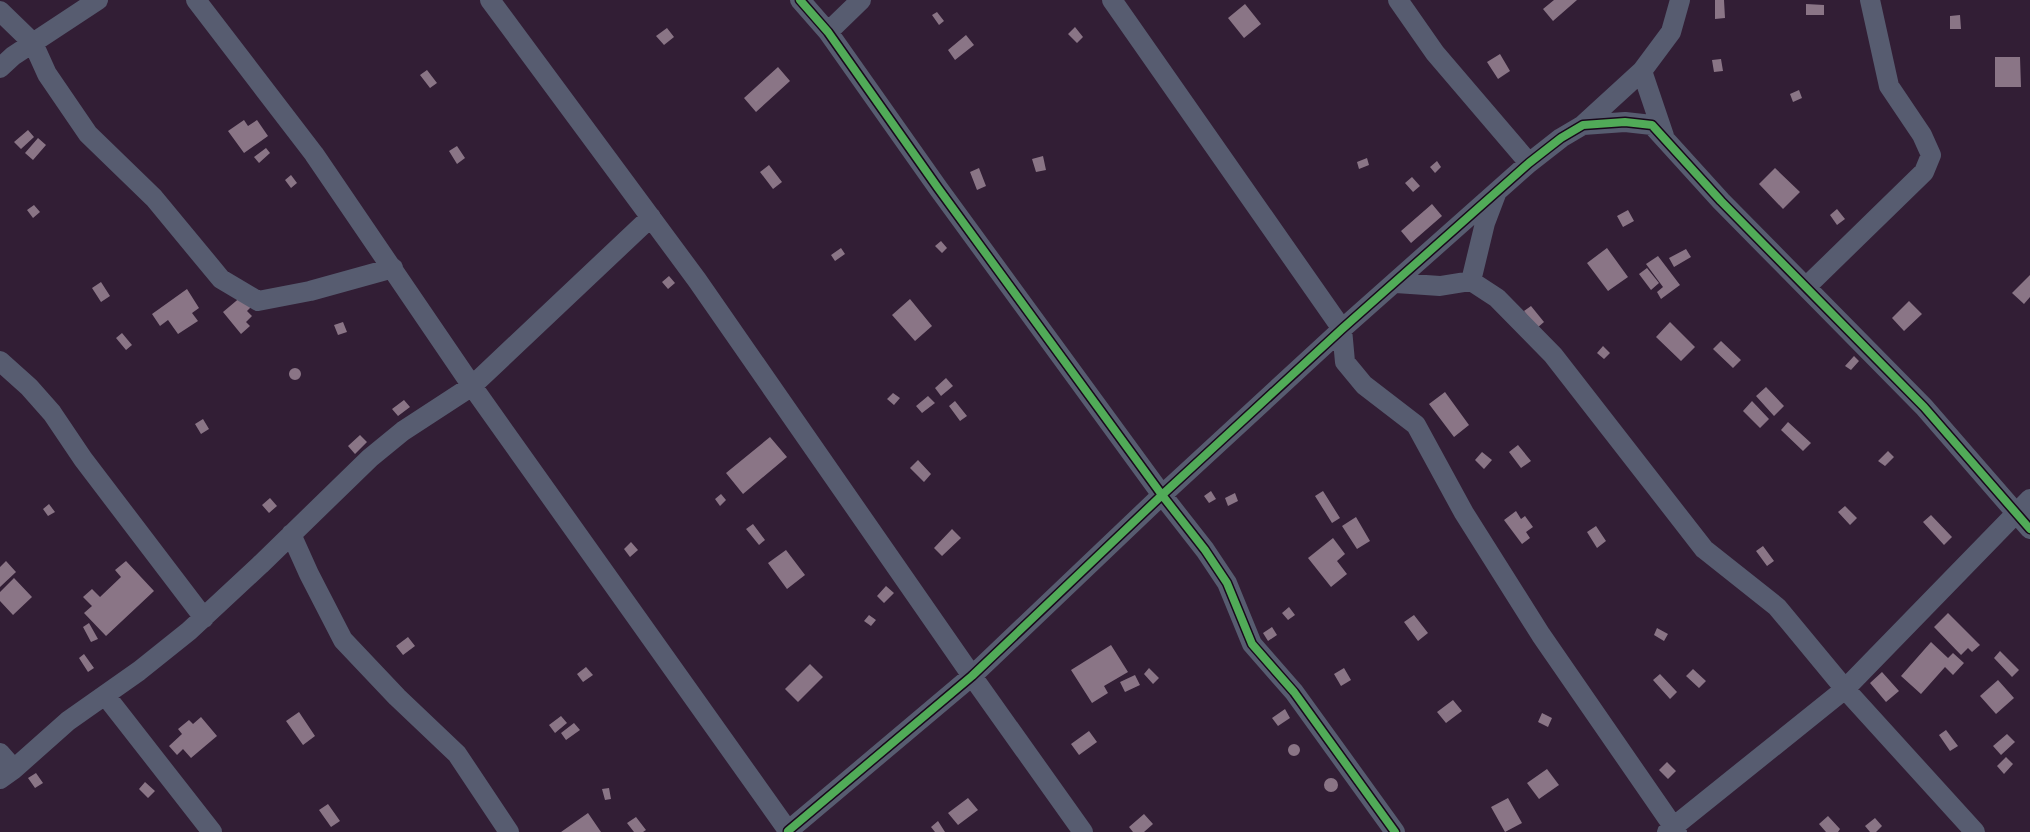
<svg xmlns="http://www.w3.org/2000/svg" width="2030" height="832" viewBox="0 0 2030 832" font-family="'Open Sans',sans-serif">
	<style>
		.building { fill: #8a7586 }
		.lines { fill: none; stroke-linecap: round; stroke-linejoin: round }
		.minor { stroke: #575c70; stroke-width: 20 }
		.cycleway-casing { stroke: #18081b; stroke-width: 11 }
		.cycleway { stroke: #51ab58; stroke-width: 8 }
	</style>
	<rect width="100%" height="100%" fill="#321e35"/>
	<path class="building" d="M 1554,0 L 1577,0 L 1553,21 L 1543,9 Z
		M 1715,0 L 1724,0 L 1725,18 L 1715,19 Z
		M 1245,4 L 1261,24 L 1244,38 L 1228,18 Z
		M 1806,4 L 1824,5 L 1824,15 L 1806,15 Z
		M 937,12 L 944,21 L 939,25 L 932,15 Z
		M 1960,15 L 1961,29 L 1950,29 L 1950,16 Z
		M 1075,27 L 1083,37 L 1077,43 L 1068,34 Z
		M 667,28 L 674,37 L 664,45 L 656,36 Z
		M 966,35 L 974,45 L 955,60 L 948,50 Z
		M 1500,54 L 1510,71 L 1498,79 L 1487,62 Z
		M 1995,57 L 2020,57 L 2021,87 L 1995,87 Z
		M 1721,59 L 1723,71 L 1714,72 L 1712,60 Z
		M 778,67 L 790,81 L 756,112 L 744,98 Z
		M 427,70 L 437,83 L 430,88 L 420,75 Z
		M 1799,90 L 1802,98 L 1793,102 L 1790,94 Z
		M 244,120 L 248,126 L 257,120 L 268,136 L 244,153 L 228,131 Z
		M 28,130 L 34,137 L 21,149 L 14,142 Z
		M 38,138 L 46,145 L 33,160 L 25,153 Z
		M 457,146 L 465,158 L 457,164 L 449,151 Z
		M 266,148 L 270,153 L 259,163 L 254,157 Z
		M 1043,156 L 1046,170 L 1036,172 L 1032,159 Z
		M 1367,158 L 1369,165 L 1359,169 L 1357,162 Z
		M 1437,161 L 1441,167 L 1435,173 L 1430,167 Z
		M 769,165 L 782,182 L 773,189 L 760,172 Z
		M 979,168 L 986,186 L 977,190 L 970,172 Z
		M 1775,168 L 1800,192 L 1783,209 L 1759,184 Z
		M 291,175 L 297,183 L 291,188 L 285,180 Z
		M 1412,177 L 1420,186 L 1413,192 L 1405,183 Z
		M 1432,204 L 1442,216 L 1411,243 L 1401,231 Z
		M 34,205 L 40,212 L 33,218 L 27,210 Z
		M 1837,209 L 1845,219 L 1837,225 L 1830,215 Z
		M 1628,210 L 1634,221 L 1623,227 L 1617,216 Z
		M 941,241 L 947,248 L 942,253 L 935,246 Z
		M 841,248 L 845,254 L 835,261 L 831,255 Z
		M 1607,248 L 1628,277 L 1608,291 L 1587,263 Z
		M 1686,249 L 1691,257 L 1674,267 L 1669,258 Z
		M 1658,256 L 1680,285 L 1661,299 L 1657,292 L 1663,287 L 1646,264 Z
		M 1647,268 L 1659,283 L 1651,290 L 1639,274 Z
		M 2030,275 L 2030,297 L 2024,304 L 2012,293 Z
		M 669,276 L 675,283 L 668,289 L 662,282 Z
		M 101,282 L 110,296 L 101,302 L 92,288 Z
		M 187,289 L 199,308 L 192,313 L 198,321 L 178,334 L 168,320 L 160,326 L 152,314 Z
		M 242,296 L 251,307 L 247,311 L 252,316 L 246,322 L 250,326 L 241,334 L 223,312 Z
		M 910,299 L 932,326 L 915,341 L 892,315 Z
		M 1909,301 L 1922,314 L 1904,331 L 1892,318 Z
		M 1531,306 L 1544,322 L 1537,328 L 1524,311 Z
		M 343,322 L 347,332 L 338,335 L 334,325 Z
		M 1670,322 L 1695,347 L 1681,361 L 1656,337 Z
		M 122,333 L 132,345 L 126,350 L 116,338 Z
		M 1721,341 L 1741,360 L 1733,368 L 1713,349 Z
		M 1603,346 L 1610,353 L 1604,359 L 1597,353 Z
		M 1854,356 L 1859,361 L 1851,370 L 1845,366 Z
		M289 374a6 6 0 1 1 12 0a6 6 0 1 1-12 0Z
		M 946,378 L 953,386 L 941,396 L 935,388 Z
		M 1766,387 L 1784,406 L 1774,416 L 1756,396 Z
		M 1445,392 L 1469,425 L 1454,437 L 1429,404 Z
		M 893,393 L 900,398 L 894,405 L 887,399 Z
		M 928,396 L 935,403 L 922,413 L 916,406 Z
		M 404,400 L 410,407 L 398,416 L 392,409 Z
		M 955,401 L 967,416 L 960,421 L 949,406 Z
		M 1752,401 L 1769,419 L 1760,428 L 1743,411 Z
		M 203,419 L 209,429 L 201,434 L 195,424 Z
		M 1788,422 L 1811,443 L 1803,451 L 1781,430 Z
		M 360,435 L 367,442 L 355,454 L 348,446 Z
		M 770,437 L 787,457 L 743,494 L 726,473 Z
		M 1518,445 L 1531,461 L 1521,468 L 1509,452 Z
		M 1888,451 L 1894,457 L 1885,466 L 1878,461 Z
		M 1482,452 L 1492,460 L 1484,469 L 1475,460 Z
		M 918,460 L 931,474 L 924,482 L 910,468 Z
		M 1211,491 L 1216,499 L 1209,503 L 1204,496 Z
		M 1323,491 L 1340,518 L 1332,523 L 1315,496 Z
		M 1235,493 L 1238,501 L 1228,506 L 1225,498 Z
		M 721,494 L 726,500 L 720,506 L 715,499 Z
		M 270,498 L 277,506 L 269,513 L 262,505 Z
		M 49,504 L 55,512 L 48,516 L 43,509 Z
		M 1845,506 L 1857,518 L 1850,525 L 1838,512 Z
		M 1516,511 L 1521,519 L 1525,516 L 1533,527 L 1526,532 L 1530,538 L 1522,544 L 1504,520 Z
		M 1931,515 L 1952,537 L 1944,545 L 1923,522 Z
		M 1356,517 L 1370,541 L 1357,549 L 1342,526 Z
		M 753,524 L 765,540 L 759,545 L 746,529 Z
		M 1596,526 L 1606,541 L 1597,548 L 1587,532 Z
		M 952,529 L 961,538 L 942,556 L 934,548 Z
		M 1333,538 L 1345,554 L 1337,561 L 1347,574 L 1331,587 L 1308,558 Z
		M 631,542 L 638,550 L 630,557 L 624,549 Z
		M 1763,546 L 1774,561 L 1767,566 L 1756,551 Z
		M 786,550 L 805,575 L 787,589 L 768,563 Z
		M 6,561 L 16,572 L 0,587 L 0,567 Z
		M 126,561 L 154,591 L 106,636 L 84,613 L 92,606 L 83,597 L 92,589 L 100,597 L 121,577 L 115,570 Z
		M 14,578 L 32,597 L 13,615 L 0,601 L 0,592 Z
		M 886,586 L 894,593 L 884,603 L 877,596 Z
		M 1289,607 L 1295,615 L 1288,620 L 1282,613 Z
		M 1948,613 L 1980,645 L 1972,652 L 1968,648 L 1961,655 L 1934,627 Z
		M 869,615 L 876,620 L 871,626 L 864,621 Z
		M 1414,615 L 1428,633 L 1418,641 L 1404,622 Z
		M 89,623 L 98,639 L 91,642 L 83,627 Z
		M 1272,627 L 1277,635 L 1268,641 L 1263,633 Z
		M 1657,628 L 1668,634 L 1664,641 L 1654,635 Z
		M 408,637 L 415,646 L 403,655 L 396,646 Z
		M 1931,642 L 1948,658 L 1953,653 L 1964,663 L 1953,675 L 1945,667 L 1921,694 L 1901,676 Z
		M 1111,645 L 1128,672 L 1104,686 L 1108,693 L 1092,703 L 1071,670 Z
		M 2000,651 L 2019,670 L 2012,677 L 1994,658 Z
		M 84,654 L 94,668 L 88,672 L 79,658 Z
		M 810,664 L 823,677 L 798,702 L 785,689 Z
		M 586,667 L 593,675 L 583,682 L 577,674 Z
		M 1149,668 L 1159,678 L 1153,684 L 1144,674 Z
		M 1344,668 L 1351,680 L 1341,686 L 1334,674 Z
		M 1693,669 L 1706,681 L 1699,688 L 1686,676 Z
		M 1882,672 L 1899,691 L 1886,702 L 1870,683 Z
		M 1660,674 L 1677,692 L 1670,699 L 1653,680 Z
		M 1135,675 L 1140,685 L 1125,692 L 1120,682 Z
		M 1998,680 L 2014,698 L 1996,714 L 1980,696 Z
		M 1453,700 L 1462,711 L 1446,723 L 1437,712 Z
		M 1285,709 L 1290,718 L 1278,726 L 1272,718 Z
		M 299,712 L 315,736 L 303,745 L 286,721 Z
		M 1542,713 L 1552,718 L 1548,727 L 1538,722 Z
		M 561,716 L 567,723 L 555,733 L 549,725 Z
		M 201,717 L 217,736 L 191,758 L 183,749 L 177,755 L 169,746 L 182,734 L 178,729 L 189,720 L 193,724 Z
		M 574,723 L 580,730 L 566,740 L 561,733 Z
		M 1946,730 L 1958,746 L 1950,751 L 1939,735 Z
		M 1089,731 L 1097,742 L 1079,755 L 1071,744 Z
		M 2007,734 L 2015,742 L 2001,755 L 1993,746 Z
		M1288 750a6 6 0 1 1 12 0a6 6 0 1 1-12 0Z
		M 2006,757 L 2013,764 L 2004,774 L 1997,766 Z
		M 1667,762 L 1676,771 L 1668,779 L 1659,770 Z
		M 1547,769 L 1559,785 L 1539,799 L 1527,783 Z
		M 36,773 L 43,783 L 35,788 L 28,778 Z
		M1324 785a7 7 0 1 1 14 0a7 7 0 1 1-14 0Z
		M 145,782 L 155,791 L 148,798 L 139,789 Z
		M 609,788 L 611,799 L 605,800 L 602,789 Z
		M 968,798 L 978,810 L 958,825 L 948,813 Z
		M 1508,798 L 1522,823 L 1505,832 L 1491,807 Z
		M 328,804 L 340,821 L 331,827 L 319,810 Z
		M 588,813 L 601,832 L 561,832 Z
		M 1144,814 L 1153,824 L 1144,832 L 1133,832 L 1129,827 Z
		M 1828,816 L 1840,829 L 1838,832 L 1826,832 L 1819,824 Z
		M 636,817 L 646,830 L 643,832 L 634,832 L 627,823 Z
		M 1875,818 L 1882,826 L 1876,832 L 1870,832 L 1865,826 Z
		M 938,821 L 945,832 L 935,832 L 931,827 Z"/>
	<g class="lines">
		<path class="minor" d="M 196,0 L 314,154 L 472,386 L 789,832
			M 490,0 L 697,280 L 972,676 L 1083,832
			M 800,0 L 828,32 L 938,188 L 1162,495 L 1205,550 L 1227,583 L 1252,644 L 1294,692 L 1395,832
			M 1112,0 L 1342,329 L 1345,362 L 1364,385 L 1416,425 L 1464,513 L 1541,635 L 1677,832
			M 1398,0 L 1435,53 L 1529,163
			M 0,11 L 33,43 L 47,74 L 88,134 L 154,198 L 221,279 L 258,301 L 310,291 L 393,268
			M 828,32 L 861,0
			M 0,68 L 13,56 L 98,0
			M 1642,71 L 1664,136
			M 1583,125 L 1642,71 L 1671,32 L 1680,0
			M 1471,281 L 1485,223 L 1496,194
			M 1396,283 L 1440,286 L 1471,281 L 1497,298 L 1553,355 L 1704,549 L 1777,607 L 1845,689 L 1975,832
			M 1806,287 L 1924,172 L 1931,155 L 1922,135 L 1889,86 L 1870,0
			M 0,361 L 29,387 L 52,413 L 83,459 L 204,618
			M 291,534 L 309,574 L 343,640 L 397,697 L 457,754 L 509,832
			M 105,695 L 212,832
			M 0,753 L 14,769
			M 0,779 L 14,769 L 68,721 L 139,671 L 189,631 L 260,565 L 370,458 L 403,431 L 472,386 L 651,217
			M 788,831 L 972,676 L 1162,495 L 1342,329 L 1529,163 L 1561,138 L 1583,125 L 1625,122 L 1652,125 L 1721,201 L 1924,407 L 2030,529
			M 1667,832 L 1845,689 L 2030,499"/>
		<defs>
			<path id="cycleway" d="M 800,0 L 828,32 L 938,188 L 1162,495 L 1205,550 L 1227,583 L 1252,644 L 1294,692 L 1395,832
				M 788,831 L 972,676 L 1162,495 L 1342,329 L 1529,163 L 1561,138 L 1583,125 L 1625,122 L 1652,125 L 1721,201 L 1924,407 L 2030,529"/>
		</defs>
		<use href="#cycleway" class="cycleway-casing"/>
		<use href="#cycleway" class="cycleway"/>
	</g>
</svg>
